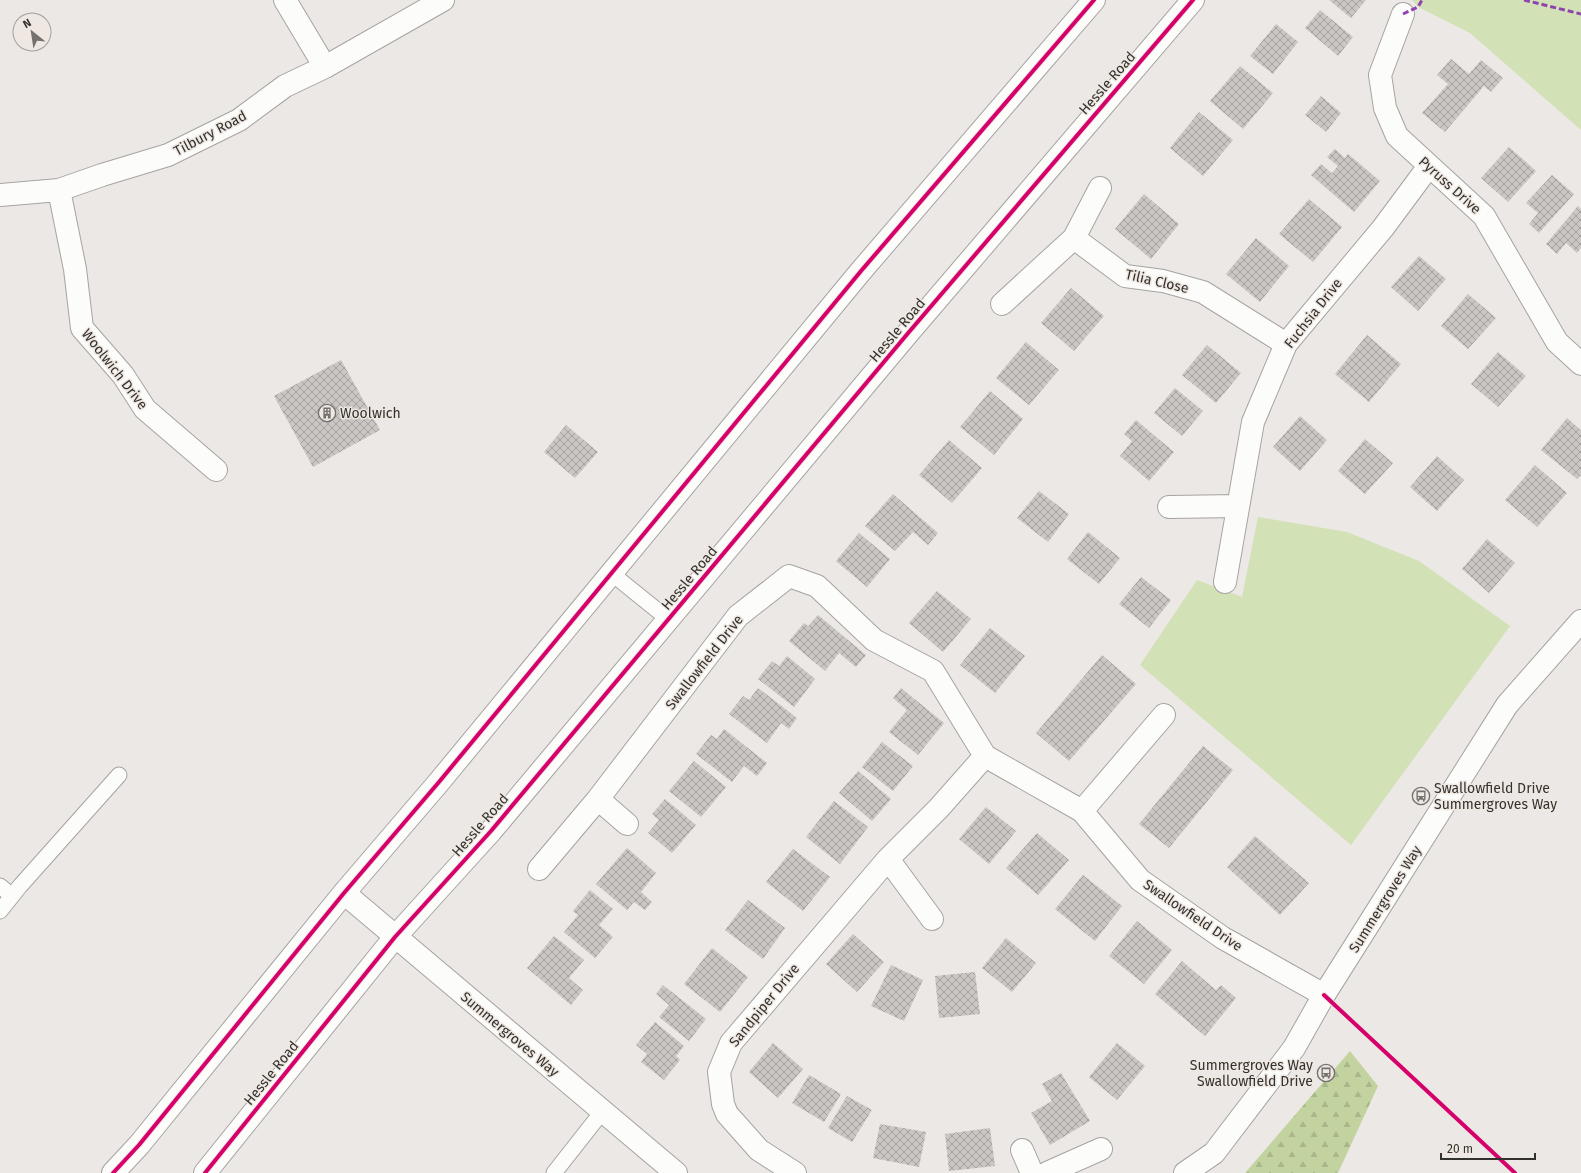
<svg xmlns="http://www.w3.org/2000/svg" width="1581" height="1173" viewBox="0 0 1581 1173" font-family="'Fira Sans',sans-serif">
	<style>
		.green { fill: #d3e1b6 }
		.forest { fill: url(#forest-firs) }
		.building { fill: url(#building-cross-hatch) }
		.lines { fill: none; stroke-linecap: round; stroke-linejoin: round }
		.lane-casing { stroke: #a6a3a1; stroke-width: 17 }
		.street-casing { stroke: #a6a3a1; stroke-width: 24 }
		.secondary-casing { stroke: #a6a3a1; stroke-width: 24 }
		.lane { stroke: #fcfcfb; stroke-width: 15 }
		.street { stroke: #fcfcfb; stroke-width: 22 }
		.secondary { stroke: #fcfcfb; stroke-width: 22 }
		.quiet { stroke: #8e44ad; stroke-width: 3; stroke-dasharray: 6 3; stroke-linecap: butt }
		.cycleway-casing { stroke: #efe8e2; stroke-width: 6 }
		.cycleway { stroke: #d6006c; stroke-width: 4 }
		.labels { text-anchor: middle; stroke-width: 3; stroke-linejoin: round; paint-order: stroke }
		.street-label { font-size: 14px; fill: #33312e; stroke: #efe8e2 }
		.poi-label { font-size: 14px; fill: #33312e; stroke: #efe8e2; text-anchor: start }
	</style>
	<defs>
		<pattern id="forest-firs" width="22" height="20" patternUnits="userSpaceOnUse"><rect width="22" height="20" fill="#c3d3a0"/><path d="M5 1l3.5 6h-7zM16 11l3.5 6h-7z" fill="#a8b68a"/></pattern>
		<pattern id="building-cross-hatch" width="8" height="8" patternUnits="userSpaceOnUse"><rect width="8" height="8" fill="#c9c6c4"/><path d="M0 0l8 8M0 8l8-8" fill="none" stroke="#a4a1a0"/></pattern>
	</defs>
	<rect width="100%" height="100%" fill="#ece8e5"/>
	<path class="green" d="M 1412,0 L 1581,0 L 1581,130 L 1470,33 L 1418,7 Z
		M 1258,517 L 1347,532 L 1419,561 L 1510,626 L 1351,845 L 1140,665 L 1197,580 L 1242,597 Z"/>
	<path class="forest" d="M 1350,1051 L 1378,1086 L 1338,1173 L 1245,1173 Z"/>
	<path class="building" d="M 1329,0 L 1366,0 L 1351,18 Z
		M 1320,10 L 1353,37 L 1338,56 L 1305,28 Z
		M 1276,24 L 1298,42 L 1273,74 L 1250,56 Z
		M 1451,59 L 1469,74 L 1481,60 L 1503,78 L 1491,92 L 1484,86 L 1445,132 L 1422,113 L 1448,84 L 1437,75 Z
		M 1240,66 L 1273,93 L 1243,129 L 1210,101 Z
		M 1321,96 L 1341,113 L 1326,132 L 1305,115 Z
		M 1199,112 L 1233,140 L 1203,176 L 1170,148 Z
		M 1509,147 L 1536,171 L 1508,202 L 1481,178 Z
		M 1335,149 L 1345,158 L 1348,154 L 1380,181 L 1354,212 L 1311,175 L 1321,164 L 1332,173 L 1338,166 L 1327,157 Z
		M 1552,175 L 1574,194 L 1539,233 L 1529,224 L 1538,213 L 1526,203 Z
		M 1144,194 L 1179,224 L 1151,259 L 1115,229 Z
		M 1309,199 L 1342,227 L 1313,262 L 1279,234 Z
		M 1578,206 L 1581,209 L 1581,248 L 1577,253 L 1566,243 L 1557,254 L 1546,244 Z
		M 1256,238 L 1289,266 L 1260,302 L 1226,274 Z
		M 1419,256 L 1446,279 L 1418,311 L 1391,287 Z
		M 1071,288 L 1104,316 L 1074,351 L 1041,323 Z
		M 1468,294 L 1496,318 L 1468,349 L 1441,326 Z
		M 1367,335 L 1401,364 L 1369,402 L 1335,374 Z
		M 1026,342 L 1059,370 L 1029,405 L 996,378 Z
		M 1207,345 L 1241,373 L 1216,403 L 1182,375 Z
		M 1498,352 L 1526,376 L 1498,407 L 1471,384 Z
		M 341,360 L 380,430 L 313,467 L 274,396 Z
		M 1175,388 L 1203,411 L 1182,436 L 1154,413 Z
		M 990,391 L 1023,419 L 994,455 L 960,427 Z
		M 1300,416 L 1327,440 L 1300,471 L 1273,447 Z
		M 1567,418 L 1581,430 L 1581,475 L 1577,479 L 1541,450 Z
		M 1136,420 L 1174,452 L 1149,481 L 1120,456 L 1132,441 L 1124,434 Z
		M 566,425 L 598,452 L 575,478 L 544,452 Z
		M 1365,439 L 1393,463 L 1365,494 L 1338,471 Z
		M 949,440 L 982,468 L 952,503 L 919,475 Z
		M 1437,456 L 1464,480 L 1437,511 L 1410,487 Z
		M 1535,465 L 1567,493 L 1537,527 L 1505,500 Z
		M 1039,491 L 1069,514 L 1048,542 L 1017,518 Z
		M 893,494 L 938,533 L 928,545 L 913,532 L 895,551 L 865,526 Z
		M 1088,532 L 1120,558 L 1099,584 L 1067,559 Z
		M 859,533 L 890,559 L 867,587 L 836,561 Z
		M 1487,539 L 1515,563 L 1489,593 L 1462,569 Z
		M 1141,577 L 1171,600 L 1149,628 L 1119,604 Z
		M 937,591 L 971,619 L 943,652 L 909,623 Z
		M 818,615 L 866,655 L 856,667 L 839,653 L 825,671 L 789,641 L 804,623 L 808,626 Z
		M 990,628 L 1025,656 L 995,693 L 960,665 Z
		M 1102,655 L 1136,684 L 1069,761 L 1036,733 Z
		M 787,656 L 815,679 L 794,707 L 758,679 L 772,661 L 779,666 Z
		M 758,688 L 797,718 L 789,729 L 781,723 L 767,743 L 729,714 L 743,696 L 749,700 Z
		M 901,688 L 944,723 L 918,755 L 889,732 L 907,710 L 893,698 Z
		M 724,729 L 767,763 L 757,776 L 744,766 L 732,782 L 696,754 L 711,735 L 717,739 Z
		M 882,742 L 913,766 L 893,791 L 862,767 Z
		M 1203,746 L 1233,770 L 1169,848 L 1139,824 Z
		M 694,761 L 726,787 L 701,817 L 669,791 Z
		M 858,771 L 891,799 L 872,821 L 839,793 Z
		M 665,799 L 696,825 L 672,853 L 648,833 L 659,820 L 652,814 Z
		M 834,801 L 868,827 L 840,864 L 806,837 Z
		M 986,807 L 1016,831 L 989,864 L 959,839 Z
		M 1037,833 L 1069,860 L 1038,895 L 1006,868 Z
		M 1255,836 L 1309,883 L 1280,915 L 1227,867 Z
		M 627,848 L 656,873 L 641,892 L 652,902 L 645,910 L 634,902 L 627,910 L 596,884 Z
		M 793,849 L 830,877 L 803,911 L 766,882 Z
		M 1083,875 L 1122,906 L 1095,941 L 1055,909 Z
		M 590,890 L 613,909 L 599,925 L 613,937 L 595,958 L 564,932 L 578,915 L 573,911 Z
		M 748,900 L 785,928 L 763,959 L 725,930 Z
		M 1137,921 L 1172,950 L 1144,984 L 1109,956 Z
		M 853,934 L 884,962 L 857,992 L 826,964 Z
		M 554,936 L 584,960 L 569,978 L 583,990 L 571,1005 L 527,968 Z
		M 1006,938 L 1036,963 L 1012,992 L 982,968 Z
		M 712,948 L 748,977 L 720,1012 L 684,984 Z
		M 1182,961 L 1216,990 L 1221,985 L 1236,998 L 1205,1036 L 1155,994 Z
		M 891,965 L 923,980 L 904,1021 L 871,1006 Z
		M 975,972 L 980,1014 L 939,1018 L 935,976 Z
		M 663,985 L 706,1019 L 689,1041 L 659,1017 L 669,1005 L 656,994 Z
		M 655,1022 L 684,1046 L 676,1056 L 680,1060 L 664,1080 L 641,1062 L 647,1054 L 636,1045 Z
		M 773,1043 L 803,1069 L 778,1098 L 749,1072 Z
		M 1117,1043 L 1145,1066 L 1117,1100 L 1089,1077 Z
		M 1061,1073 L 1090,1121 L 1050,1145 L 1031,1113 L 1052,1101 L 1042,1084 Z
		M 809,1075 L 841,1094 L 824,1122 L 792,1103 Z
		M 847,1096 L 872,1110 L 852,1142 L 828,1128 Z
		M 880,1124 L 926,1132 L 919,1167 L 873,1158 Z
		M 990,1128 L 995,1166 L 949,1171 L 945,1134 Z"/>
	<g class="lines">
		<defs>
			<path id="lane" d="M 611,573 L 668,619
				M 0,886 L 12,896
				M 0,911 L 20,886 L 119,775
				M 554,1173 L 602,1112"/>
			<path id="street" d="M 285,0 L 325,67
				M 1403,14 L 1380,75 L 1385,108 L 1397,136 L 1484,216 L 1557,342 L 1581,364
				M 59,190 L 75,269 L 82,328 L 123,375 L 145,409 L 216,470
				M 0,195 L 59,190 L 102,175 L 168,155 L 239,120 L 285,86 L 325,67 L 443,0
				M 1074,238 L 1125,276 L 1163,281 L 1203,292 L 1286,344
				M 1002,304 L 1074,238 L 1100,188
				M 1169,507 L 1238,506
				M 1225,582 L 1253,422 L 1286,344 L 1383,228 L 1429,166
				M 598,799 L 627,824
				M 1082,811 L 1164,715
				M 888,859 L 932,919
				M 539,869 L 598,799 L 738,616 L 789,576 L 817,586 L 874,640 L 933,671 L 985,756 L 1082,811 L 1140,880 L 1223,938 L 1324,995
				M 344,893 L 676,1173
				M 1022,1150 L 1032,1173
				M 795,1173 L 759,1150 L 727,1114 L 723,1104 L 719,1072 L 731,1043 L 888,859 L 939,808 L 985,756
				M 1047,1173 L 1101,1149
				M 1185,1173 L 1214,1153 L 1294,1048 L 1324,995 L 1507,705 L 1581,621"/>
			<path id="secondary" d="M 113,1173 L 139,1145 L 344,893 L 439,782 L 861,271 L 1094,0
				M 205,1173 L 395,937 L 491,831 L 909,332 L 1193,0"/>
		</defs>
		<use href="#lane" class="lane-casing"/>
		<use href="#street" class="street-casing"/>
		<use href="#secondary" class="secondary-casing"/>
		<use href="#lane" class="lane"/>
		<use href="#street" class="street"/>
		<use href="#secondary" class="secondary"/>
		<path class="quiet" d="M 1524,0 L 1581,14
			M 1403,14 L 1418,7 L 1422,0"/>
		<defs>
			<path id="cycleway" d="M 1324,995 L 1515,1173
				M 113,1173 L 139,1145 L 344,893 L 439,782 L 861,271 L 1094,0
				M 205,1173 L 395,937 L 491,831 L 909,332 L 1193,0"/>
		</defs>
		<use href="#cycleway" class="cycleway-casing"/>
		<use href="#cycleway" class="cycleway"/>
	</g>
	<defs>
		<symbol id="building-ring" viewBox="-11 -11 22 22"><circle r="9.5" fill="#efe8e2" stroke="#74716e" stroke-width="1.5"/><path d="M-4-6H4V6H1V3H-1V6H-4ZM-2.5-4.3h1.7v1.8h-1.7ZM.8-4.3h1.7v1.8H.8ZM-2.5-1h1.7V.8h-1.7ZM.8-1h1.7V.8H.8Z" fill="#74716e"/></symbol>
		<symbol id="bus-ring" viewBox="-11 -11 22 22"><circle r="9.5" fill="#efe8e2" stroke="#74716e" stroke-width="1.5"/><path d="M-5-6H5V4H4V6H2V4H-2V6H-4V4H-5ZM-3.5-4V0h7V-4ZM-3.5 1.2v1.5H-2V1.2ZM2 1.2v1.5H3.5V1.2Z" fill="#74716e"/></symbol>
	</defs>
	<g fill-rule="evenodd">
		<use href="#building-ring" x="317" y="403" width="20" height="20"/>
		<use href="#bus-ring" x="1411" y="786" width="20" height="20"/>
		<use href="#bus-ring" x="1316" y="1063" width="20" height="20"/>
	</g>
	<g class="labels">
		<g class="street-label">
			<text transform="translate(1107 83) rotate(-49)" y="5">Hessle Road</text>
			<text transform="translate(210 133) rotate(-28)" y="5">Tilbury Road</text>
			<text transform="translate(1450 185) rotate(42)" y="5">Pyruss Drive</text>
			<text transform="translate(1157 281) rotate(13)" y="5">Tilia Close</text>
			<text transform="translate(1313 313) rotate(-52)" y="5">Fuchsia Drive</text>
			<text transform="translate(897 330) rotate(-50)" y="5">Hessle Road</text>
			<text transform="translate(115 369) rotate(52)" y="5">Woolwich Drive</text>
			<text transform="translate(689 578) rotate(-50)" y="5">Hessle Road</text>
			<text transform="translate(704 662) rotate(-52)" y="5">Swallowfield Drive</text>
			<text transform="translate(480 825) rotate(-49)" y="5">Hessle Road</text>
			<text transform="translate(1385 899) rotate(-58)" y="5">Summergroves Way</text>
			<text transform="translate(1193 915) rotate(34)" y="5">Swallowfield Drive</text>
			<text transform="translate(764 1005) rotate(-51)" y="5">Sandpiper Drive</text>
			<text transform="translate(510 1034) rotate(40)" y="5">Summergroves Way</text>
			<text transform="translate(271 1073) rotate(-51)" y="5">Hessle Road</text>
		</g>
		<g class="poi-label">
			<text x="340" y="418">Woolwich</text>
			<text x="1434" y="793">Swallowfield Drive<tspan x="1434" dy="16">Summergroves Way</tspan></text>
			<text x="1313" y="1070" text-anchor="end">Summergroves Way<tspan x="1313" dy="16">Swallowfield Drive</tspan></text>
		</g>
	</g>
	<g transform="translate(32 32) rotate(330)"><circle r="19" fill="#efe8e2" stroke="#a49f9a"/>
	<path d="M0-3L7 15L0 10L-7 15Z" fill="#74716e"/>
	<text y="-6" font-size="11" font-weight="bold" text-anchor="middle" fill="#33312e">N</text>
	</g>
	<path d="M1441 1153v6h94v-6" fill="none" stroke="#33312e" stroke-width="2"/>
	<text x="1447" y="1153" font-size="12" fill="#33312e" stroke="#efe8e2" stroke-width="3" paint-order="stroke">20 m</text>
</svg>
